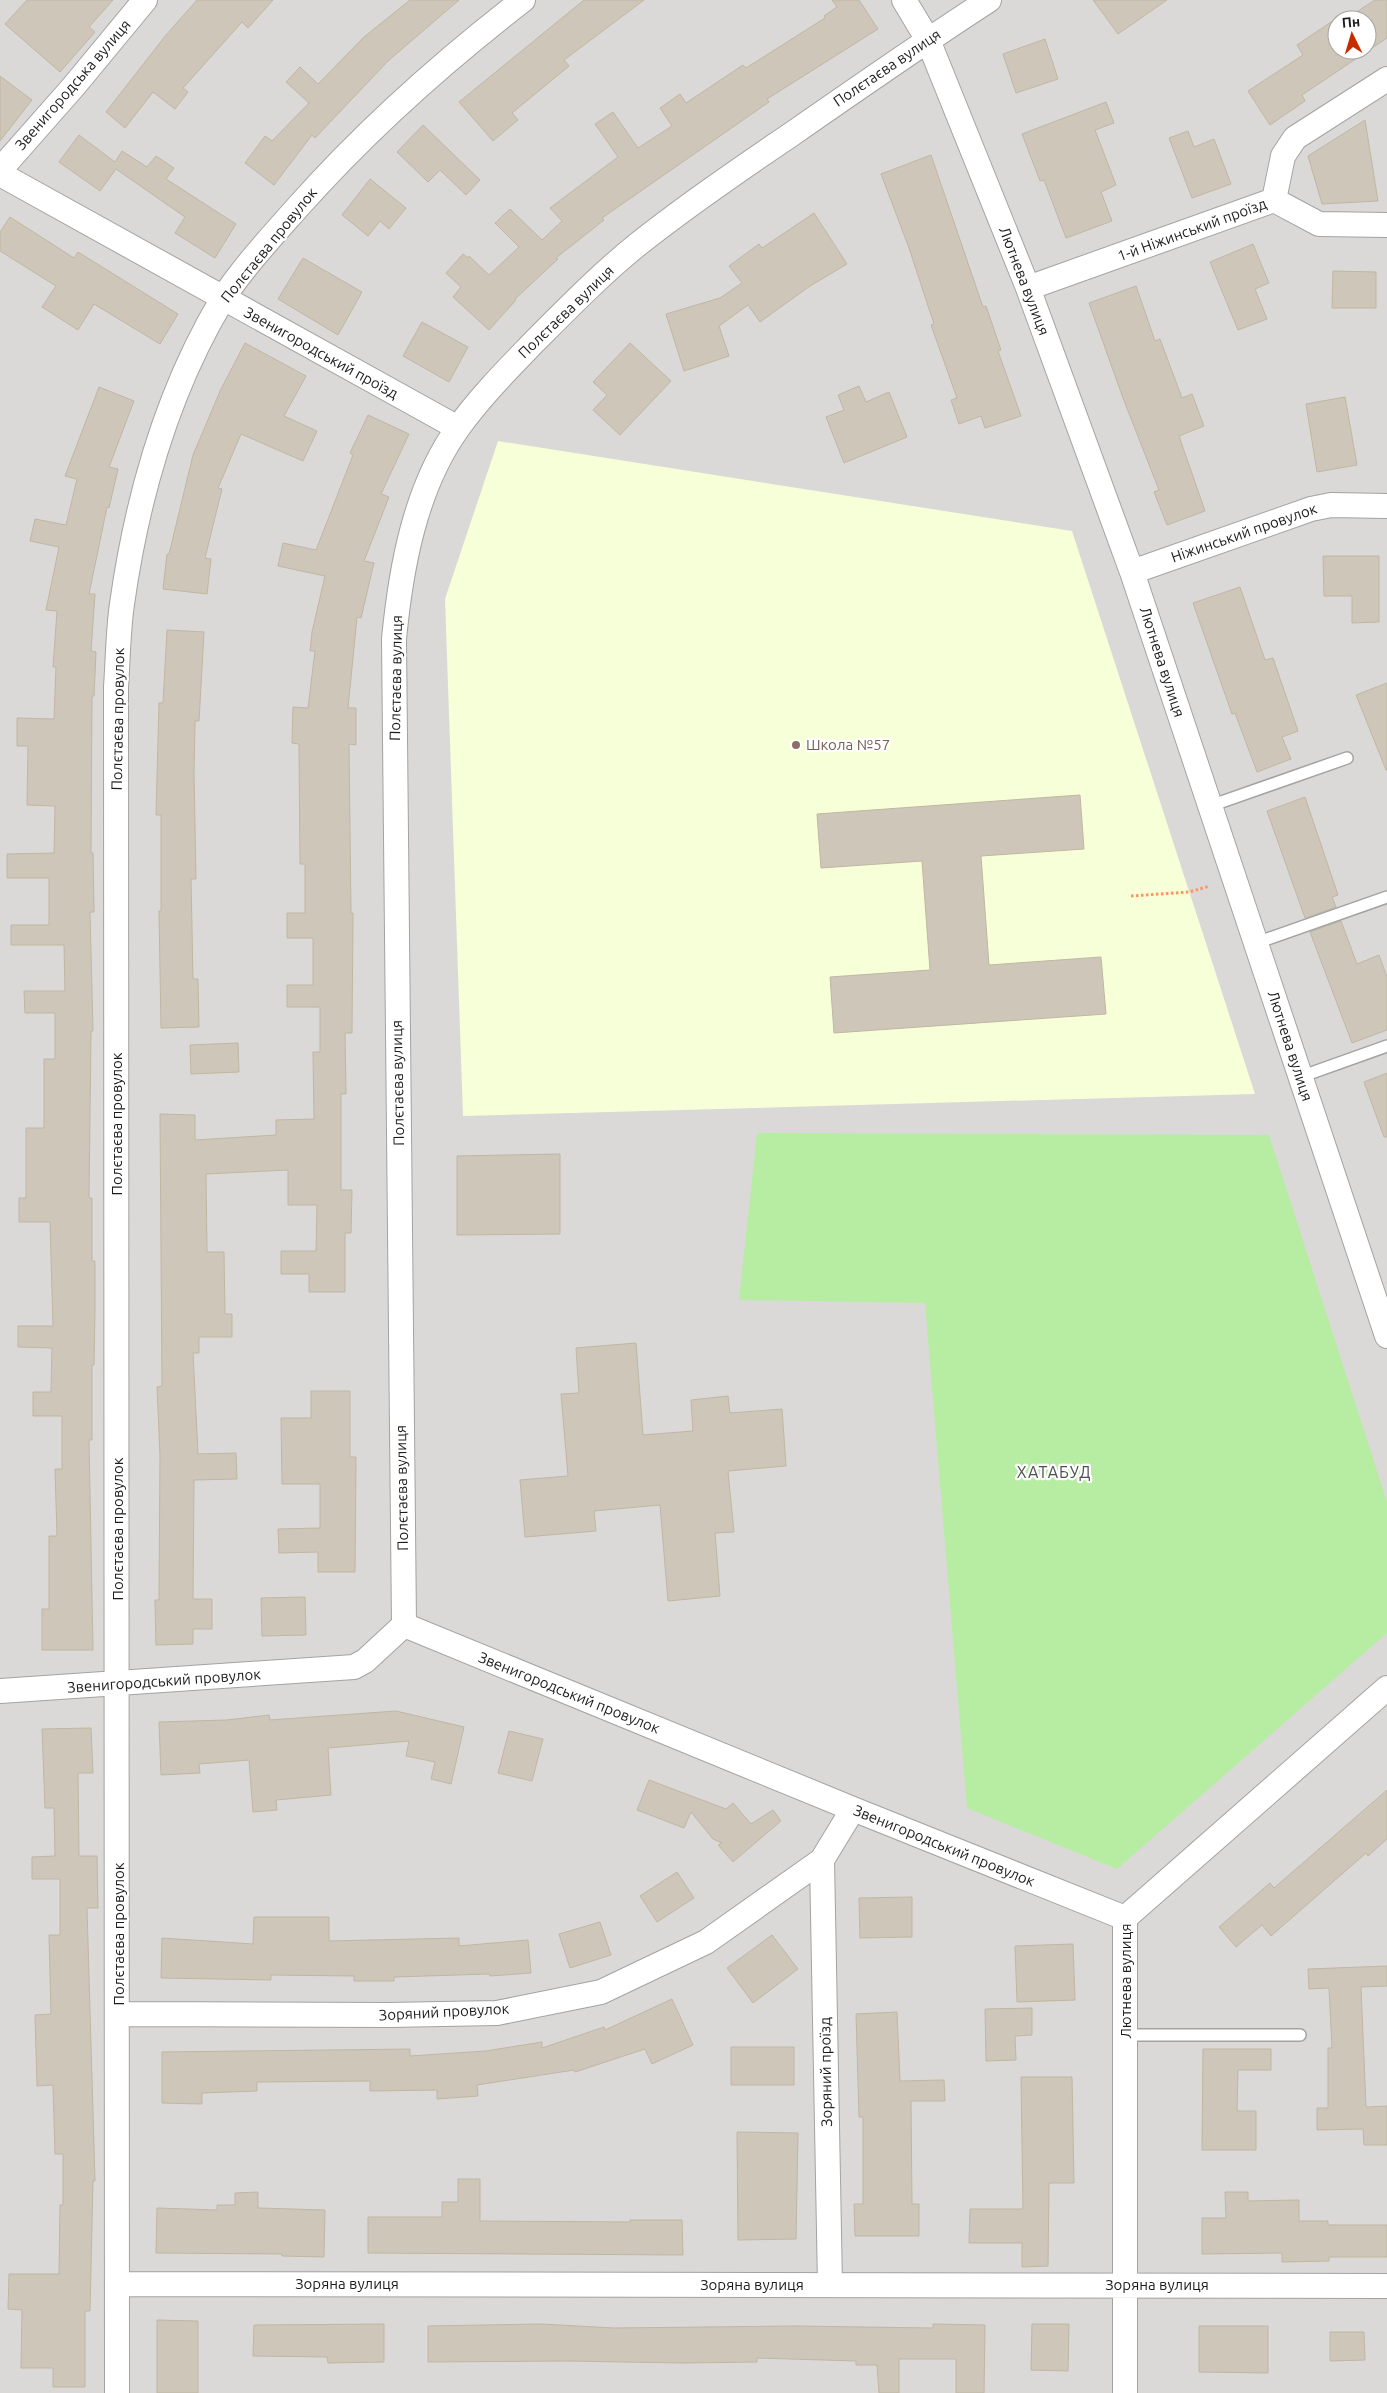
<svg xmlns="http://www.w3.org/2000/svg" width="1387" height="2393" viewBox="0 0 1387 2393" font-family="Ubuntu,sans-serif">
	<style>
		.residential { fill: #dad9d8; fill-rule: evenodd }
		.education { fill: #f6ffd8 }
		.grass { fill: #b6eda2 }
		.building { fill: #cec7b9; stroke: #c0b6a2 }
		.lines { fill: none; stroke-linecap: round; stroke-linejoin: round }
		.service-casing { stroke: #a3a3a3; stroke-width: 14 }
		.minor-casing { stroke: #a3a3a3; stroke-width: 26 }
		.path { stroke: #ff9460; stroke-width: 3; stroke-dasharray: 2.5 2.5; stroke-linecap: butt }
		.service { stroke: #fff; stroke-width: 11 }
		.minor { stroke: #fff; stroke-width: 24 }
		.education-dot { fill: #8d6e63; stroke: #fff; stroke-width: 2 }
		.labels { text-anchor: middle; stroke-width: 4.5; stroke-linejoin: round; paint-order: stroke }
		.street-label { font-size: 15px; fill: #1c1c1c; stroke: #fff }
		.education-label { font-size: 15px; fill: #785e54; stroke: #fff; text-anchor: start }
		.neighbourhood-label { font-size: 16px; letter-spacing: 1px; fill: #4f4f4f; stroke: #fff }
	</style>
	<rect width="100%" height="100%" fill="#eeece0"/>
	<path class="residential" d="M 0,0 L 1387,0 L 1387,2393 L 0,2393 ZM 1337,20 L 1367,20 L 1367,50 L 1337,50 Z"/>
	<path class="education" d="M 498,441 L 1072,531 L 1255,1094 L 463,1116 L 445,599 Z"/>
	<path class="grass" d="M 757,1133 L 1269,1135 L 1387,1502 L 1387,1633 L 1117,1869 L 967,1808 L 925,1303 L 739,1300 Z"/>
	<path class="building" d="M 27,0 L 113,0 L 89,27 L 95,32 L 60,72 L 5,24 Z
		M 197,0 L 273,0 L 248,28 L 242,22 L 183,88 L 188,92 L 175,109 L 153,92 L 125,128 L 106,112 L 166,35 Z
		M 410,0 L 459,0 L 388,61 L 315,138 L 312,135 L 274,185 L 245,163 L 265,136 L 272,141 L 309,103 L 286,82 L 300,67 L 318,84 L 364,37 Z
		M 584,0 L 644,0 L 564,60 L 569,66 L 512,113 L 518,120 L 493,141 L 459,102 Z
		M 832,0 L 859,0 L 878,29 L 767,99 L 769,102 L 602,218 L 604,220 L 556,258 L 558,259 L 515,299 L 516,300 L 489,330 L 453,297 L 461,287 L 446,273 L 463,254 L 468,258 L 469,256 L 489,275 L 519,247 L 495,223 L 510,209 L 542,240 L 562,221 L 550,208 L 618,157 L 595,124 L 613,112 L 638,148 L 672,126 L 660,108 L 680,94 L 686,103 L 743,65 L 746,68 L 825,18 L 824,16 L 837,7 Z
		M 1093,0 L 1167,0 L 1118,34 Z
		M 1375,0 L 1387,0 L 1387,38 L 1302,95 L 1305,101 L 1270,125 L 1248,91 L 1303,55 L 1297,45 L 1337,18 L 1337,50 L 1367,50 L 1367,20 L 1344,20 Z
		M 1045,39 L 1058,79 L 1016,93 L 1003,54 Z
		M 0,76 L 32,100 L 0,141 Z
		M 1106,102 L 1114,123 L 1095,130 L 1116,185 L 1101,192 L 1112,221 L 1066,238 L 1044,180 L 1040,181 L 1022,134 Z
		M 1365,120 L 1378,201 L 1322,204 L 1308,156 Z
		M 423,125 L 480,180 L 466,195 L 440,170 L 428,182 L 397,152 Z
		M 1188,131 L 1194,147 L 1214,139 L 1231,184 L 1192,198 L 1169,138 Z
		M 79,135 L 115,162 L 122,151 L 147,167 L 156,156 L 174,168 L 166,179 L 236,224 L 215,258 L 175,233 L 185,217 L 116,169 L 100,191 L 59,162 Z
		M 931,155 L 983,307 L 986,306 L 1001,350 L 998,351 L 1021,416 L 985,428 L 981,416 L 959,424 L 951,400 L 957,398 L 931,325 L 934,324 L 909,248 L 881,174 Z
		M 370,179 L 406,208 L 389,229 L 380,221 L 368,236 L 342,215 Z
		M 814,213 L 847,264 L 810,286 L 760,322 L 748,305 L 719,326 L 729,356 L 684,371 L 666,314 L 720,298 L 742,283 L 729,266 L 759,244 L 762,248 Z
		M 10,217 L 74,258 L 78,252 L 178,314 L 160,344 L 94,304 L 78,330 L 42,307 L 56,286 L 0,251 L 0,232 Z
		M 1253,244 L 1269,283 L 1255,289 L 1267,319 L 1238,330 L 1210,262 Z
		M 303,258 L 362,292 L 338,335 L 278,299 Z
		M 1333,271 L 1376,272 L 1376,308 L 1332,308 Z
		M 1136,286 L 1155,341 L 1160,339 L 1182,398 L 1192,394 L 1204,426 L 1179,436 L 1205,511 L 1167,525 L 1154,492 L 1159,490 L 1123,398 L 1089,303 Z
		M 422,322 L 468,347 L 449,382 L 403,356 Z
		M 245,343 L 306,376 L 284,416 L 317,431 L 303,461 L 241,434 L 218,488 L 222,489 L 205,558 L 211,559 L 207,594 L 163,589 L 167,554 L 169,554 L 193,455 L 221,389 Z
		M 630,343 L 671,381 L 620,435 L 593,410 L 607,395 L 593,382 Z
		M 859,386 L 866,402 L 889,392 L 907,437 L 844,463 L 826,417 L 844,410 L 838,395 Z
		M 99,387 L 134,401 L 109,467 L 118,469 L 109,508 L 107,507 L 89,594 L 95,594 L 91,651 L 96,652 L 94,696 L 92,696 L 91,853 L 93,853 L 94,912 L 90,912 L 93,1031 L 91,1031 L 89,1198 L 92,1198 L 92,1261 L 95,1261 L 95,1310 L 94,1365 L 92,1365 L 92,1440 L 89,1440 L 93,1650 L 42,1650 L 42,1609 L 49,1609 L 49,1536 L 57,1536 L 55,1469 L 62,1469 L 62,1416 L 33,1416 L 33,1392 L 51,1392 L 52,1348 L 18,1347 L 18,1326 L 53,1326 L 50,1222 L 19,1222 L 19,1198 L 26,1198 L 26,1128 L 44,1128 L 44,1059 L 55,1059 L 55,1013 L 25,1013 L 24,991 L 65,991 L 64,945 L 11,945 L 11,925 L 49,925 L 49,878 L 7,878 L 7,854 L 54,853 L 55,806 L 27,805 L 28,746 L 17,746 L 17,718 L 54,719 L 56,667 L 53,667 L 57,611 L 46,610 L 59,547 L 30,541 L 35,519 L 66,525 L 77,479 L 65,476 Z
		M 1345,397 L 1357,465 L 1317,472 L 1306,404 Z
		M 368,415 L 409,434 L 381,494 L 389,497 L 364,561 L 374,563 L 361,618 L 357,617 L 348,708 L 356,708 L 356,745 L 349,744 L 351,913 L 353,913 L 352,1033 L 345,1033 L 346,1094 L 341,1094 L 341,1190 L 352,1190 L 351,1233 L 345,1233 L 345,1292 L 309,1292 L 309,1274 L 281,1274 L 281,1251 L 316,1251 L 317,1205 L 288,1205 L 288,1170 L 206,1174 L 207,1252 L 224,1252 L 225,1314 L 232,1314 L 232,1337 L 199,1337 L 199,1353 L 193,1353 L 198,1454 L 236,1453 L 237,1479 L 194,1480 L 193,1599 L 212,1599 L 212,1629 L 193,1629 L 193,1644 L 156,1645 L 155,1600 L 159,1600 L 160,1455 L 157,1387 L 162,1386 L 160,1114 L 195,1115 L 195,1140 L 276,1135 L 276,1120 L 314,1119 L 313,1052 L 320,1052 L 320,1007 L 287,1007 L 287,985 L 313,985 L 313,938 L 287,938 L 287,913 L 305,913 L 305,864 L 300,864 L 299,744 L 292,743 L 293,707 L 308,708 L 315,651 L 310,651 L 312,632 L 325,576 L 278,566 L 283,543 L 316,550 L 353,455 L 350,453 Z
		M 1323,556 L 1379,556 L 1379,622 L 1352,623 L 1352,596 L 1324,596 Z
		M 1240,587 L 1265,660 L 1273,658 L 1298,731 L 1282,737 L 1291,759 L 1257,772 L 1235,713 L 1232,714 L 1193,603 Z
		M 167,630 L 204,632 L 199,721 L 195,721 L 194,773 L 196,879 L 191,879 L 193,979 L 198,979 L 199,1027 L 161,1028 L 159,911 L 161,911 L 161,815 L 156,815 L 159,703 L 163,703 Z
		M 1387,683 L 1387,770 L 1386,770 L 1356,695 Z
		M 1080,795 L 1084,849 L 981,856 L 989,965 L 1101,957 L 1106,1014 L 834,1033 L 830,977 L 930,970 L 922,861 L 821,868 L 817,814 Z
		M 1305,797 L 1338,895 L 1332,897 L 1336,907 L 1305,918 L 1267,811 Z
		M 1341,921 L 1357,964 L 1379,955 L 1387,977 L 1387,1030 L 1352,1043 L 1310,932 Z
		M 238,1043 L 239,1072 L 191,1074 L 190,1045 Z
		M 1387,1073 L 1387,1137 L 1384,1137 L 1364,1082 Z
		M 560,1154 L 560,1234 L 457,1235 L 457,1156 Z
		M 636,1343 L 643,1435 L 693,1431 L 691,1400 L 728,1396 L 730,1413 L 782,1409 L 786,1466 L 728,1471 L 734,1532 L 715,1533 L 720,1596 L 668,1601 L 660,1505 L 594,1511 L 596,1531 L 525,1537 L 520,1480 L 568,1476 L 561,1394 L 579,1393 L 576,1348 Z
		M 311,1391 L 350,1391 L 350,1457 L 356,1457 L 355,1572 L 318,1572 L 318,1552 L 279,1553 L 278,1529 L 320,1528 L 320,1484 L 282,1484 L 281,1418 L 311,1418 Z
		M 305,1597 L 306,1635 L 262,1636 L 261,1598 Z
		M 396,1711 L 464,1727 L 451,1784 L 431,1779 L 435,1762 L 406,1756 L 409,1741 L 328,1748 L 331,1795 L 276,1800 L 277,1810 L 253,1812 L 249,1760 L 199,1764 L 200,1773 L 161,1775 L 159,1722 L 227,1720 L 269,1715 L 270,1720 Z
		M 91,1728 L 93,1773 L 78,1773 L 79,1856 L 97,1856 L 98,1908 L 87,1908 L 95,2181 L 93,2181 L 90,2311 L 85,2311 L 85,2387 L 53,2387 L 53,2368 L 21,2368 L 22,2310 L 8,2309 L 9,2274 L 59,2274 L 60,2205 L 63,2205 L 63,2154 L 55,2154 L 53,2085 L 37,2086 L 35,2015 L 51,2014 L 49,1935 L 60,1935 L 60,1879 L 32,1879 L 32,1857 L 55,1856 L 54,1808 L 45,1808 L 42,1729 Z
		M 509,1731 L 543,1739 L 532,1781 L 498,1773 Z
		M 649,1780 L 726,1809 L 733,1803 L 751,1824 L 773,1810 L 781,1821 L 733,1862 L 718,1845 L 722,1843 L 713,1839 L 691,1812 L 684,1828 L 637,1810 Z
		M 1387,1790 L 1387,1839 L 1368,1856 L 1366,1853 L 1271,1936 L 1262,1925 L 1236,1947 L 1219,1927 L 1270,1883 L 1274,1888 Z
		M 677,1872 L 694,1898 L 657,1922 L 640,1896 Z
		M 912,1897 L 912,1937 L 860,1938 L 859,1898 Z
		M 254,1917 L 329,1917 L 329,1941 L 459,1938 L 459,1946 L 528,1940 L 531,1973 L 490,1976 L 489,1974 L 394,1977 L 394,1981 L 354,1981 L 354,1976 L 271,1975 L 271,1980 L 161,1978 L 162,1938 L 253,1944 Z
		M 600,1922 L 611,1955 L 570,1968 L 559,1934 Z
		M 772,1935 L 798,1969 L 753,2003 L 727,1968 Z
		M 1073,1944 L 1075,2000 L 1017,2002 L 1015,1946 Z
		M 1387,1966 L 1387,1986 L 1361,1987 L 1366,2107 L 1387,2106 L 1387,2145 L 1364,2145 L 1363,2129 L 1317,2130 L 1317,2108 L 1328,2108 L 1328,2048 L 1332,2048 L 1329,1988 L 1309,1989 L 1308,1969 Z
		M 672,1999 L 693,2045 L 652,2064 L 645,2049 L 575,2072 L 574,2070 L 477,2085 L 478,2096 L 437,2099 L 437,2090 L 370,2091 L 370,2081 L 257,2082 L 257,2091 L 202,2093 L 202,2104 L 162,2103 L 162,2052 L 410,2049 L 410,2056 L 486,2051 L 542,2042 L 542,2048 L 604,2027 L 605,2030 Z
		M 1032,2008 L 1032,2035 L 1015,2036 L 1016,2060 L 986,2061 L 985,2009 Z
		M 897,2012 L 900,2081 L 944,2080 L 945,2101 L 911,2101 L 912,2204 L 919,2204 L 919,2236 L 855,2236 L 854,2204 L 863,2204 L 863,2117 L 859,2117 L 856,2014 Z
		M 731,2047 L 794,2047 L 794,2085 L 731,2085 Z
		M 1203,2049 L 1271,2049 L 1271,2070 L 1238,2070 L 1237,2111 L 1256,2111 L 1256,2150 L 1202,2150 Z
		M 1021,2077 L 1072,2077 L 1074,2183 L 1049,2183 L 1048,2266 L 1022,2267 L 1022,2243 L 969,2243 L 970,2209 L 1023,2209 Z
		M 737,2132 L 798,2133 L 796,2239 L 738,2240 Z
		M 458,2179 L 480,2179 L 480,2221 L 630,2222 L 630,2220 L 682,2220 L 683,2255 L 368,2253 L 368,2217 L 442,2217 L 442,2202 L 458,2202 Z
		M 258,2192 L 258,2208 L 325,2210 L 324,2257 L 282,2256 L 282,2254 L 156,2253 L 157,2208 L 217,2210 L 217,2205 L 235,2205 L 235,2193 Z
		M 1225,2192 L 1248,2192 L 1248,2201 L 1299,2200 L 1299,2221 L 1328,2221 L 1328,2225 L 1387,2225 L 1387,2257 L 1329,2257 L 1329,2261 L 1282,2262 L 1282,2253 L 1202,2254 L 1202,2218 L 1226,2218 Z
		M 157,2320 L 198,2321 L 198,2393 L 157,2393 Z
		M 384,2324 L 384,2362 L 328,2363 L 327,2357 L 253,2356 L 254,2325 Z
		M 541,2324 L 614,2328 L 795,2326 L 933,2328 L 933,2324 L 985,2325 L 984,2393 L 956,2393 L 956,2359 L 899,2359 L 899,2393 L 879,2393 L 877,2365 L 856,2365 L 856,2361 L 757,2358 L 757,2362 L 685,2363 L 567,2361 L 428,2362 L 428,2326 Z
		M 1032,2324 L 1069,2324 L 1068,2371 L 1031,2370 Z
		M 1199,2326 L 1268,2326 L 1268,2373 L 1199,2372 Z
		M 1330,2332 L 1364,2332 L 1365,2360 L 1330,2361 Z"/>
	<g class="lines">
		<defs>
			<path id="service" d="M 1210,806 L 1347,758
				M 1256,943 L 1387,897
				M 1300,1077 L 1387,1046
				M 1125,2035 L 1300,2035"/>
			<path id="minor" d="M 904,0 L 928,40 L 1028,288 L 1132,572 L 1387,1336
				M 0,170 L 74,86 L 145,0
				M 0,174 L 458,428
				M 1274,200 L 1283,156 L 1295,138 L 1387,79
				M 1274,200 L 1319,224 L 1387,225
				M 1028,288 L 1274,200
				M 1132,572 L 1311,509 L 1331,505 L 1387,506
				M 404,1625 L 394,639 C 401,567 415,488 458,428 C 480,397 508,369 534,342 C 567,309 600,275 637,245 C 686,206 737,171 789,136 C 855,90 921,44 989,0
				M 404,1625 L 853,1809 L 1125,1918
				M 0,1691 L 354,1667 L 365,1661 L 404,1625
				M 822,1860 L 830,2285
				M 119,2014 L 389,2015 L 497,2013 L 601,1992 L 706,1942 L 822,1860 L 853,1809
				M 118,2284 L 1387,2286
				M 117,2393 L 116,687 C 118,659 118,631 122,604 C 137,498 167,392 222,300 C 240,271 273,235 296,209 C 366,130 440,64 523,0
				M 1125,2393 L 1125,1918 L 1387,1688"/>
		</defs>
		<use href="#service" class="service-casing"/>
		<use href="#minor" class="minor-casing"/>
		<path class="path" d="M 1131,896 L 1189,892 L 1210,886"/>
		<use href="#service" class="service"/>
		<use href="#minor" class="minor"/>
	</g>
	<circle class="education-dot" cx="796" cy="745" r="5"/>
	<g class="labels">
		<g class="street-label">
			<text transform="translate(887 68) rotate(-34)" y="5">Полєтаєва вулиця</text>
			<text transform="translate(73 85) rotate(-49)" y="5">Звенигородська вулиця</text>
			<text transform="translate(1192 230) rotate(-20)" y="5">1-й Ніжинський проїзд</text>
			<text transform="translate(269 245) rotate(-51)" y="5">Полєтаєва провулок</text>
			<text transform="translate(1024 281) rotate(69)" y="5">Лютнева вулиця</text>
			<text transform="translate(566 312) rotate(-44)" y="5">Полєтаєва вулиця</text>
			<text transform="translate(321 353) rotate(29)" y="5">Звенигородський проїзд</text>
			<text transform="translate(1244 533) rotate(-19)" y="5">Ніжинський провулок</text>
			<text transform="translate(1162 662) rotate(72)" y="5">Лютнева вулиця</text>
			<text transform="translate(396 678) rotate(-89)" y="5">Полєтаєва вулиця</text>
			<text transform="translate(118 719) rotate(-89)" y="5">Полєтаєва провулок</text>
			<text transform="translate(1290 1046) rotate(72)" y="5">Лютнева вулиця</text>
			<text transform="translate(398 1083) rotate(-91)" y="5">Полєтаєва вулиця</text>
			<text transform="translate(117 1124) rotate(-90)" y="5">Полєтаєва провулок</text>
			<text transform="translate(402 1488) rotate(-91)" y="5">Полєтаєва вулиця</text>
			<text transform="translate(118 1529) rotate(-90)" y="5">Полєтаєва провулок</text>
			<text transform="translate(164 1681) rotate(-4)" y="5">Звенигородський провулок</text>
			<text transform="translate(569 1693) rotate(22)" y="5">Звенигородський провулок</text>
			<text transform="translate(944 1846) rotate(22)" y="5">Звенигородський провулок</text>
			<text transform="translate(119 1934) rotate(-90)" y="5">Полєтаєва провулок</text>
			<text transform="translate(1126 1981) rotate(-90)" y="5">Лютнева вулиця</text>
			<text transform="translate(444 2012) rotate(-3)" y="5">Зоряний провулок</text>
			<text transform="translate(826 2072) rotate(-91)" y="5">Зоряний проїзд</text>
			<text x="347" y="2289">Зоряна вулиця</text>
			<text x="752" y="2290">Зоряна вулиця</text>
			<text x="1157" y="2290">Зоряна вулиця</text>
		</g>
		<g class="education-label">
			<text x="806" y="750">Школа №57</text>
		</g>
		<g class="neighbourhood-label">
			<text x="1054" y="1478">ХАТАБУД</text>
		</g>
	</g>
	<g transform="translate(1352 35) rotate(355)"><circle r="24" fill="#ffffff" stroke="#a4a4a4"/>
	<path d="M0-4L9 19L0 12L-9 19Z" fill="#c72c00"/>
	<text y="-8" font-size="14" font-weight="bold" text-anchor="middle" fill="#1c1c1c">Пн</text>
	</g>
</svg>
